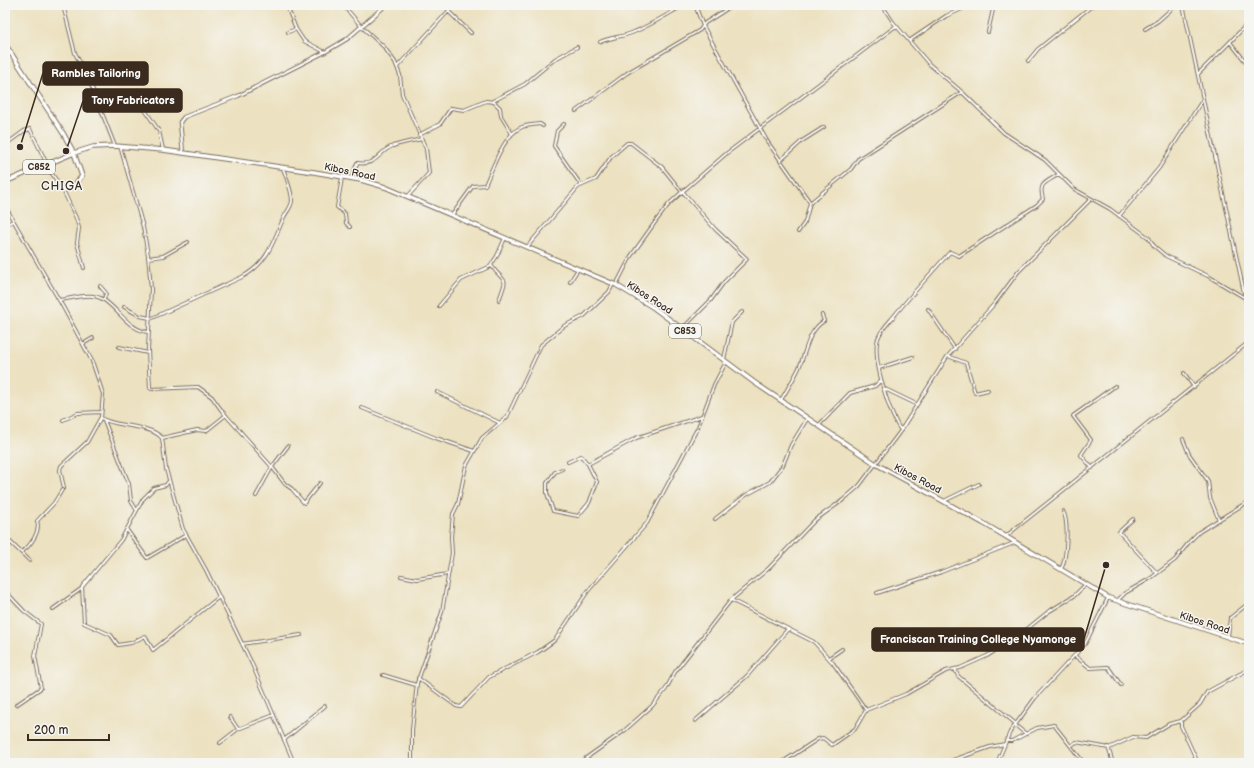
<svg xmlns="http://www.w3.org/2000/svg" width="1254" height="768" viewBox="0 0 1254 768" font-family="'Balsamiq Sans',sans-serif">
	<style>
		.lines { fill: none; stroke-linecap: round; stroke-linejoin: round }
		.minor-casing { stroke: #796a57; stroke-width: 4 }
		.tertiary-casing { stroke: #796a57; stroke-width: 4.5 }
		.primary-casing { stroke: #796a57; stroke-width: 5.5 }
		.minor { stroke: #fff; stroke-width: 2 }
		.tertiary { stroke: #fff; stroke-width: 2.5 }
		.primary { stroke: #fff; stroke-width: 3.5 }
		.labels { text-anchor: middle; stroke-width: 3; stroke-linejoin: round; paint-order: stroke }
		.shield { fill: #f6f6f2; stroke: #73675e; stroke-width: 1 }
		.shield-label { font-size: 9px; font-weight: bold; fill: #3b2a1e }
		.street-label { font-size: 10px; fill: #3b2a1e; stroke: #f6f6f2 }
		.quarter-label { font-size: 12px; letter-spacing: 1px; fill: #3b2a1e; stroke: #f6f6f2 }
		.leader { fill: none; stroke: #3b2a1e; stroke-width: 1.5 }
		.callout-dot { fill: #3b2a1e; stroke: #f6f6f2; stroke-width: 1.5 }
		.callout { fill: #3b2a1e; stroke: #3b2a1e; stroke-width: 1.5 }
		.callout-label { font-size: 11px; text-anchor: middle; font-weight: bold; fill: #fff }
	</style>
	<rect width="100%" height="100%" fill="#f6f6f2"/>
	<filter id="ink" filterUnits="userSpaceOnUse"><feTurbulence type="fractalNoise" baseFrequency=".025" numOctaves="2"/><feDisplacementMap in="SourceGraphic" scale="8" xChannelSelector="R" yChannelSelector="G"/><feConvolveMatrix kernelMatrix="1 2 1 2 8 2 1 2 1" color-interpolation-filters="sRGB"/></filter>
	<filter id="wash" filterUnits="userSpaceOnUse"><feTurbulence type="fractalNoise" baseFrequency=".012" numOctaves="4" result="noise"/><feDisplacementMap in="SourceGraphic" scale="16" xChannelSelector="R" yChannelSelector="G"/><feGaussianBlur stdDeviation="0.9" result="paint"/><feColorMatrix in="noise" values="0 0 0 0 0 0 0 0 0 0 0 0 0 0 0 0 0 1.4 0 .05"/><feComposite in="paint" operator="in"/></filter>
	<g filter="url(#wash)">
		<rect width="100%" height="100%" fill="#ece1c0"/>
	</g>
	<g filter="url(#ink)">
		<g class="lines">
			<defs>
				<path id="minor" d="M 63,5 L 75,53 L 89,80 L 115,146
					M 296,5 L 288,9 L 296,29
					M 343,5 L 362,27 L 384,47 L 395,62 L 400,75 L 402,94 L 426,149 L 429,173 L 408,196
					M 695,5 L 703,26 L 767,141 L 809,201 L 810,203 L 805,222 L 798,232
					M 882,5 L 893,22 L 929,64 L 962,92 L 1004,133 L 1045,160 L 1074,189 L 1110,209 L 1149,238 L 1154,246 L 1166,256 L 1208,276 L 1245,298
					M 1183,5 L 1249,316
					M 448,11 L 471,33
					M 1145,29 L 1158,21 L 1176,5
					M 288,32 L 296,29 L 304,41 L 325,52
					M 988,32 L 994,5
					M 909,41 L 946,16 L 971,5
					M 600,42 C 611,37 623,37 634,32 C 651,25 668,14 684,5
					M 1230,42 L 1249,22
					M 1028,61 L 1038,49 L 1093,5
					M 397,67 L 454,5
					M 1198,74 L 1230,42 L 1249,66
					M 139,101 L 159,131 L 163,150
					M 493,101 L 525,84 L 555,59 L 577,47
					M 576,111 L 627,73 L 700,30 L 705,23 L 733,5
					M 564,124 L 557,131 L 554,146 L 581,185
					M 419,135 L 440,124 L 451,108 L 464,110 L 486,101 L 494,102 L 500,108 L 501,116 L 512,134
					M 5,145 L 24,131 L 30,129 L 46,162 L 46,165 L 63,190 L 76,218 L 79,228 L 77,243 L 84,268
					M 120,146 L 143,227 L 148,255 L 151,289 L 148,350 L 150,388 L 152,389 L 198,387 L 212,397 L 222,411 L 272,467 L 256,496
					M 780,161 L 802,141 L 824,127
					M 1059,174 C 1046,183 1038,182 1043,199 L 1037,205 L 959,256 L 950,252 C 931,273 912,294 894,316 C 889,322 882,329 879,336 C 870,354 889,412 900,429 L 903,427 L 947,357 L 995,303 L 1018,272 L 1091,199
					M 342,178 L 337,207 L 345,214 L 346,223 L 350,227
					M 352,178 L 357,163 C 378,166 377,152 393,146 C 402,143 413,141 422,139
					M 810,203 L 851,169 L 858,159 L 962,92
					M 5,206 L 63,307 L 92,361 L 103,394 L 101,418 C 113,427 150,424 162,438 L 166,469 L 183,529 L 206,570 L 252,664 L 294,763
					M 452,215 L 473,186 L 485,185 C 493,168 503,135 522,127 C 527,125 534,125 540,124 L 543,126
					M 1119,216 L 1159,168 L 1203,99
					M 5,225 L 13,221
					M 527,247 L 578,187 L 596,179 L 611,157 L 627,143 L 631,143 L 662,167 L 682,192
					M 148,258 L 163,256 L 188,242
					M 570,282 L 578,269
					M 616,285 L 631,256 L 656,221 L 669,204 L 682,192 L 727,153 L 896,26
					M 100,286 L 106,293 L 104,299
					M 59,300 C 73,299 91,291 104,300 C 118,309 129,330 148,332
					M 499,300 C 509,273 505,286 491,265 L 497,256 L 505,238
					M 5,303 L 7,311 L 5,326
					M 439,306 L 461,280 L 491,266
					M 124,307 L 140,316 L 150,318
					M 928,309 L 955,349
					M 150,319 L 242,277 C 268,263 273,242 284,217 C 287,211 291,208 292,201 C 292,190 286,178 283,168
					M 682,329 L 711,300 L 724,282 L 747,259 L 715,229 L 683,192
					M 83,344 L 93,338
					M 119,347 L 148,353
					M 948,356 L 966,363 L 975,393 L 988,390
					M 724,359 L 732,322 L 742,312
					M 879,368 L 913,357
					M 1184,373 L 1194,387
					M 883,388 L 916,404
					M 437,392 L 500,423
					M 781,400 C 787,390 793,380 798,370 C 806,354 807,331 824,321 L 822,315
					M 362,408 L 436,438 L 474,451
					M 63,420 L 78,413 L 101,412
					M 104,420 L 129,484 L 131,501 L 136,509
					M 818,426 L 850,393 L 875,386 L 880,381
					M 162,438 L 197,430 L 206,431 L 226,415
					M 1183,439 L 1189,454 L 1208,481 L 1210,498 L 1219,520
					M 288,446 L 272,467 L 285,484 L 292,489 L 304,503 L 320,483
					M 568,462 L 581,456 L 588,464 L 636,438 L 702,416
					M 1092,468 L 1081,455 L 1091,440 L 1073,416 L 1115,386
					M 562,469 L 555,472 L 547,483 L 547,493 L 553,511 L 578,516 L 589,503 L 597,482 L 588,464
					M 168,482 L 166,485 L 154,488 L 143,499 L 121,540 L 82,587 L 84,623 L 111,635 L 118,645 L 131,643 L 145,636 L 153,650 L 219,597
					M 64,488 L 60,470 L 61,466 L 87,442 L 101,417
					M 944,501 L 979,484
					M 715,519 L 746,495 L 770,482 L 783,465 L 791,445 L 807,419
					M 1133,519 L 1119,532 L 1157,573
					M 127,530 L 147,558 L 186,535
					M 1006,536 L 1249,342
					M 5,537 L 30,561
					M 21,552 C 30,547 41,531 37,521 L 54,503 L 62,490
					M 1061,569 C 1067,559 1069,522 1063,511
					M 401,576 L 417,579 L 448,574
					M 5,591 L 24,611 L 41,624 L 35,656 L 41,688 L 16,705
					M 877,593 L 941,572 L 1014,543
					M 731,600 L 814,642 L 833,663 L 866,710
					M 1118,600 L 1125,593 L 1151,578 L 1175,560 L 1190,541 L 1199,532 L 1249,501
					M 53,609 L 81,589
					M 1228,636 L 1230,618 L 1249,603
					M 242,644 L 301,635
					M 1075,656 L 1090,668 L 1108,667 L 1121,685
					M 829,658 L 842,649
					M 955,669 L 958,676 L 1016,724
					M 383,675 L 416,685
					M 418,678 L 456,706 L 461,707 L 489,677 L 538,652 L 555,640 L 588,591 L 647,523 L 698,427 L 714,385 L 726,362
					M 230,717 L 238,729
					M 695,721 L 747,676 L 788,629
					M 1181,721 L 1181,726 L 1198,763
					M 1015,725 L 1026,734
					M 284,740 L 325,706
					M 1006,741 L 1012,741 L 1037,728 L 1054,725 L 1084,763
					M 220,743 L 238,729 L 274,715
					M 1071,746 L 1076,742 L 1109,748 L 1133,737 L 1146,738 L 1169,724 L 1181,721 L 1200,704 L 1207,692 L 1249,669
					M 1108,747 L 1113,763
					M 412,763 L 412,730 L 417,683 L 442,612 L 452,553 L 451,537 L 453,514 L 458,504 L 466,466 L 482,438 L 507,417 L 541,345 L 564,326 L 584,316 L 609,292 L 613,284
					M 579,763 L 624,731 L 652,706 L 666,689 L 675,672 L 731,600 L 769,568 L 815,520 L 843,500 L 859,486 L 902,429
					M 781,763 L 818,739 L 823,738 L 832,745 L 855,729 L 866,710 L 906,694 L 946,671 L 960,668 L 987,656 L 1017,637 L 1048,612 L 1074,596 L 1086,584
					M 945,763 L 990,747 L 1005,744
					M 997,763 L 1010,732 L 1035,698 L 1085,644 L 1108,598
					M 1243,763 L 1249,759"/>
				<path id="tertiary" d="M 183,153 L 180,122 L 184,117 L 238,96 L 325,52 L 347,39 L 386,5"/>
				<path id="primary" d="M 5,44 L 63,133 L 74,153 L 82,176 L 74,186 L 63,190
					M 5,182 L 74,153 L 93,147 L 115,146 L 163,150 L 314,172 L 361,180 L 385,187 L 616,285 L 654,308 L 755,383 L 876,464 L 983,523 L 1109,598 L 1249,644"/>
			</defs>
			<use href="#minor" class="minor-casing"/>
			<use href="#tertiary" class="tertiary-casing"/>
			<use href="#primary" class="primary-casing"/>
			<use href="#minor" class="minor"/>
			<use href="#tertiary" class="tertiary"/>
			<use href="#primary" class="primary"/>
		</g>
	</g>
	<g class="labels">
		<g class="shield">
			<rect x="23" y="160" width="32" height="14" rx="3"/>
			<rect x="669" y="324" width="32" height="14" rx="3"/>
		</g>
		<g class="shield-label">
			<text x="39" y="170">C852</text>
			<text x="685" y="334">C853</text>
		</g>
		<g class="street-label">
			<text transform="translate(350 171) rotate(12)" y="4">Kibos Road</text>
			<text transform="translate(650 297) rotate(33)" y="4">Kibos Road</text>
			<text transform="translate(918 478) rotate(28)" y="4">Kibos Road</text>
			<text transform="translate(1205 622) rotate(18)" y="4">Kibos Road</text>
		</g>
		<g class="quarter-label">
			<text x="62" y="190">CHIGA</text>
		</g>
	</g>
	<path class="leader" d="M20 147L43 73M66 151L83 101M1106 565L1084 639"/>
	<g class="callout-dot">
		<circle cx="20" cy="147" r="4"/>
		<circle cx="66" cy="151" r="4"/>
		<circle cx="1106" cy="565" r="4"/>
	</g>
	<g class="callout">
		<rect x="43" y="62" width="105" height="23" rx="4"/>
		<rect x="83" y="89" width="99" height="23" rx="4"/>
		<rect x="872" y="628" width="212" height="23" rx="4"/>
	</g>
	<g class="callout-label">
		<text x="96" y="77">Rambles Tailoring</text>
		<text x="133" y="104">Tony Fabricators</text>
		<text x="978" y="643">Franciscan Training College Nyamonge</text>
	</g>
	<rect width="1254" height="768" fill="none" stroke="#f6f6f2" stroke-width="20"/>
	<path d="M28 734v6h81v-6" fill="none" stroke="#3b2a1e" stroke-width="2"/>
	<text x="34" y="734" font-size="12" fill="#3b2a1e" stroke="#f6f6f2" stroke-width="3" paint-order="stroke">200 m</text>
</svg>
